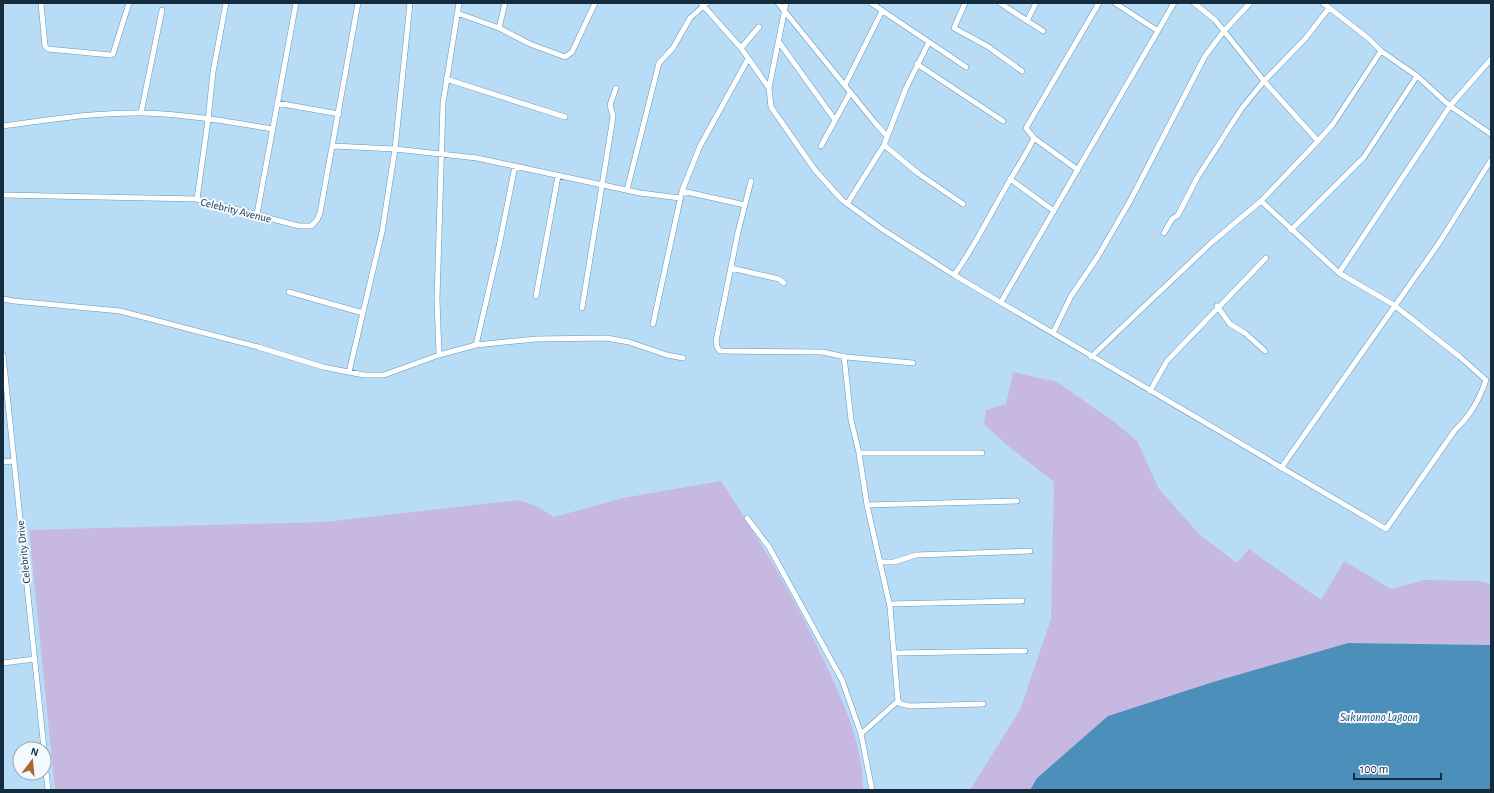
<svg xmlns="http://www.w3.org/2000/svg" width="1494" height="793" viewBox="0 0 1494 793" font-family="'Alegreya Sans',sans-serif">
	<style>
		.green { fill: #c6b8e1 }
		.water { fill: #4d8fbb }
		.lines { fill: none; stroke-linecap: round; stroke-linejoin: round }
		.minor-casing { stroke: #5d97c0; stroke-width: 6 }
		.minor { stroke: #fff; stroke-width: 5 }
		.labels { text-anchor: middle; stroke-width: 4; stroke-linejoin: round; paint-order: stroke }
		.street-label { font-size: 11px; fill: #142c3d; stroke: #f3f9fd }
		.water-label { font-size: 12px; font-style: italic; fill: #1f5171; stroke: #f3f9fd }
	</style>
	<rect width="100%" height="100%" fill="#b9dcf6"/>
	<path class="green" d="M 1013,372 L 1057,382 L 1113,421 L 1137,441 L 1159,489 L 1200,535 L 1237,563 L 1249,549 L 1321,600 L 1344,561 L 1391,589 L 1424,580 L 1481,581 L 1491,585 L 1491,645 L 1348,643 L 1213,682 L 1108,716 L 1037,778 L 1030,790 L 970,790 L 1020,710 L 1051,619 L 1054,482 L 1008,446 L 984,424 L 986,410 L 1006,404 Z
		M 721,481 C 761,542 799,605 829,671 C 847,711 863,746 863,790 L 55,790 L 29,530 L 325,522 L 518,500 L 536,506 L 554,517 L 623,498 Z"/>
	<path class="water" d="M 1348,643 L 1491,645 L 1491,790 L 1030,790 L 1037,778 L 1108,716 L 1213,682 Z"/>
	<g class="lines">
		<defs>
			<path id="minor" d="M 41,3 L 45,46 L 48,49 L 111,55 L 113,54 L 129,3
				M 701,3 L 741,48 L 769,88
				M 778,3 L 876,124 L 887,136
				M 786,3 L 769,88 L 771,107 L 815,170 L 842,200 L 882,229 L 954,275 L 1386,529 L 1455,430 C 1471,415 1479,400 1486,380 L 1460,357 L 1394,305 L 1339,273 L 1261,201
				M 871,3 L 966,67
				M 965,3 L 954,28 L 987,46 L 1022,71
				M 1000,3 L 1043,31
				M 1115,3 L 1158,31
				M 1194,3 L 1215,20 L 1264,81 L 1318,141
				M 1323,3 L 1368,38 L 1381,51 L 1417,76 L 1450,106 L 1491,134
				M 457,13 L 499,28 L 530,44 L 565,57 L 572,52 L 595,3
				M 1027,21 L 1036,3
				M 499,28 L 505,3
				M 779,42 L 835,120
				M 741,48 L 759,27
				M 917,64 L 1003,121
				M 446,79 L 565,117
				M 845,85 L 882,11
				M 277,103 L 339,114
				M 141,113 L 162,10
				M 3,126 C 49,120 96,112 143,113 C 186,114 230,122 273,129
				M 1034,138 L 1078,170
				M 884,145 L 919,174 L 963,204
				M 333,146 L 395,149 L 477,158 L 640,193 L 680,198
				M 821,146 L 850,93
				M 1010,179 L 1054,211
				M 751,181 L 738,232 L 716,341 L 717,347 L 720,351 L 822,352 L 846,357 L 913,363
				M 627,190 L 659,63 L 673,48 L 690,18 L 707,3
				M 682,191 L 745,205
				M 3,195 L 197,199 L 299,226 L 311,226 L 317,220 L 320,213 L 358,3
				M 197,199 L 208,120 L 213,72 L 226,3
				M 847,204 L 884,145 L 906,88 L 929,42
				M 257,214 L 296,3
				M 1291,230 L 1364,157 L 1417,76
				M 1164,233 L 1172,219 L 1178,215 L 1197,178 L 1242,108 L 1264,81 L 1305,39 L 1329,8
				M 731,268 L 779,279 L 784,283
				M 1339,273 L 1450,106 L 1491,59
				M 954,275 C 976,245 991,212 1010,180 C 1018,166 1027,153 1034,138 L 1026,128 L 1099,3
				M 289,292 L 363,313
				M 536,296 L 558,176
				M 3,299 L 14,301 L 120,311 L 258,347 L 323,367 L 364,375 L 384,375 L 439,355 L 476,345 L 536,339 L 606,338 L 629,342 L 667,355 L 683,358
				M 1001,302 L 1174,3
				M 1217,306 L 1230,324 L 1245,333 L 1265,351
				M 582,308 L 611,130 L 613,116 L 610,105 L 616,88
				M 653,324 L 682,191 L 700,146 L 748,59
				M 1053,333 L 1071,296 L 1097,258 L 1130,201 L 1205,56 L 1224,31 L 1250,3
				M 476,345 L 499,246 L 515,166
				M 3,355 L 44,749
				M 439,355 L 437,299 L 443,103 L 459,3
				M 844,356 L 851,420 L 859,453 L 867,505 L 890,607 L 898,701 L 861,734
				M 1091,357 L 1211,243 L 1261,201 L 1318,141 L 1333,124 L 1381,51
				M 349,372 L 382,232 L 395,149 L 410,3
				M 1150,391 L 1167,361 L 1266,258
				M 859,453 L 982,453
				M 3,462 L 13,461
				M 1281,468 L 1439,243 L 1491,160
				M 867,505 L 1017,501
				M 747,518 L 769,547 L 842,680 L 861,734 L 872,790
				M 880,562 L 894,562 L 916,555 L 1030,551
				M 889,604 L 1022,601
				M 895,653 L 1025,651
				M 3,663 L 35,659
				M 898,701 L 901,704 L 910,706 L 983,704
				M 44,752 L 48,790"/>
		</defs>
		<use href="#minor" class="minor-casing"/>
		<use href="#minor" class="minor"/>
	</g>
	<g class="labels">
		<g class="street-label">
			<text transform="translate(236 210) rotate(14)" y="4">Celebrity Avenue</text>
			<text transform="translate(23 552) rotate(-96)" y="4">Celebrity Drive</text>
		</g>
		<g class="water-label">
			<text x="1379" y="721">Sakumono Lagoon</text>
		</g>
	</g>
	<rect width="1494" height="793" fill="none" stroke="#142c3d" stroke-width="8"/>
	<g transform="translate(32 761) rotate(16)"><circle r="19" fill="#f3f9fd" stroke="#9aa7b0"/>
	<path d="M0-3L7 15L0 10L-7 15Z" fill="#a86930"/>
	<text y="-6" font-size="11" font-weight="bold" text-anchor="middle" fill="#142c3d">N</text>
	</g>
	<path d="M1354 773v6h87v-6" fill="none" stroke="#142c3d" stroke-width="2"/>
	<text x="1360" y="773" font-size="12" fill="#142c3d" stroke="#f3f9fd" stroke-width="3" paint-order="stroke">100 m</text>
</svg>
